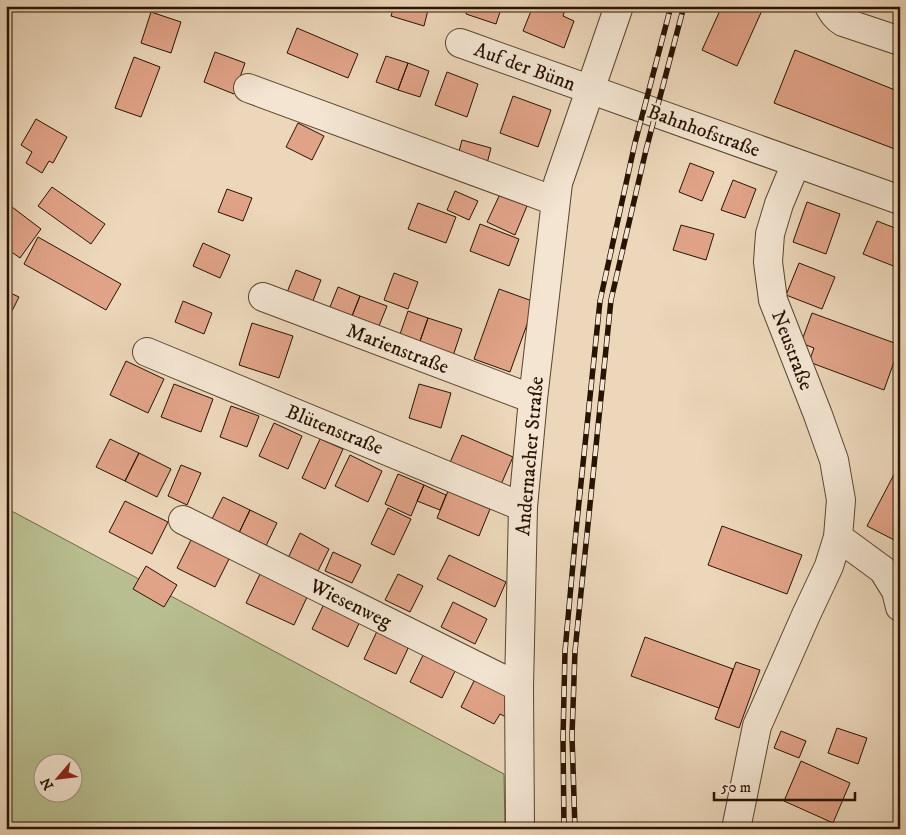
<svg xmlns="http://www.w3.org/2000/svg" width="906" height="835" viewBox="0 0 906 835" font-family="'IM FELL DW Pica',serif">
	<style>
		.green { fill: #b8be8f; stroke: #706848; fill-rule: evenodd }
		.building { fill: #e1a388; stroke: #281300 }
		.lines { fill: none; stroke-linecap: round; stroke-linejoin: round }
		.minor-casing { stroke: #59442e; stroke-width: 30 }
		.minor { stroke: #f3e5d2; stroke-width: 28 }
		.rail-casing { stroke: #281300; stroke-width: 5.5 }
		.rail { stroke: #f3e5d2; stroke-width: 4; stroke-dasharray: 11; stroke-linecap: butt }
		.labels { text-anchor: middle; stroke-width: 4.5; stroke-linejoin: round; paint-order: stroke }
		.street-label { font-size: 20px; fill: #281300; stroke: #f3e5d2 }
	</style>
	<rect width="100%" height="100%" fill="#ecd7ba"/>
	<filter id="stains"><feTurbulence type="fractalNoise" baseFrequency=".004" numOctaves="4"/><feColorMatrix values="0 0 0 0 .2 0 0 0 0 .09 0 0 0 0 .02 0 0 0 .5 -.17"/></filter>
	<radialGradient id="worn" r=".72"><stop offset=".6" stop-color="#630" stop-opacity="0"/><stop offset="1" stop-color="#630" stop-opacity=".3"/></radialGradient>
	<path class="green" d="M 6,508 L 504,774 L 505,829 L 6,829 ZM 42,762 L 72,762 L 72,792 L 42,792 Z"/>
	<path class="building" d="M 394,6 L 429,6 L 424,26 L 391,16 Z
		M 468,6 L 502,6 L 496,24 L 466,14 Z
		M 533,6 L 566,6 L 563,16 L 574,21 L 564,48 L 523,31 Z
		M 722,6 L 764,6 L 737,66 L 702,50 Z
		M 151,12 L 181,22 L 171,53 L 141,43 Z
		M 297,28 L 358,54 L 348,78 L 287,53 Z
		M 795,50 L 900,92 L 900,151 L 774,103 Z
		M 215,52 L 245,63 L 234,94 L 204,82 Z
		M 386,56 L 408,63 L 398,90 L 376,82 Z
		M 134,57 L 160,67 L 141,117 L 115,108 Z
		M 408,63 L 429,71 L 420,97 L 398,90 Z
		M 447,72 L 478,84 L 467,117 L 435,105 Z
		M 513,96 L 551,110 L 538,147 L 500,133 Z
		M 36,119 L 67,137 L 53,163 L 49,161 L 42,173 L 26,163 L 32,152 L 21,145 Z
		M 298,123 L 324,136 L 312,160 L 286,147 Z
		M 462,140 L 491,148 L 485,171 L 456,163 Z
		M 690,163 L 714,172 L 702,201 L 679,192 Z
		M 733,180 L 756,189 L 745,218 L 721,210 Z
		M 52,187 L 105,224 L 91,244 L 38,206 Z
		M 227,189 L 252,198 L 243,221 L 218,212 Z
		M 455,191 L 478,201 L 469,220 L 447,210 Z
		M 500,194 L 527,206 L 515,235 L 487,222 Z
		M 807,202 L 840,214 L 826,254 L 793,242 Z
		M 418,203 L 456,217 L 446,243 L 408,229 Z
		M 12,207 L 41,229 L 20,258 L 6,248 L 6,215 Z
		M 877,221 L 900,230 L 900,259 L 896,267 L 863,254 Z
		M 480,224 L 519,239 L 509,266 L 470,251 Z
		M 681,225 L 714,234 L 706,260 L 673,250 Z
		M 38,237 L 121,284 L 106,310 L 24,264 Z
		M 203,243 L 230,255 L 220,278 L 193,266 Z
		M 799,263 L 835,277 L 822,309 L 786,295 Z
		M 296,270 L 321,280 L 311,306 L 286,295 Z
		M 394,273 L 418,282 L 408,309 L 384,300 Z
		M 338,287 L 360,296 L 350,321 L 328,312 Z
		M 499,289 L 535,302 L 510,372 L 474,359 Z
		M 6,291 L 19,297 L 6,323 Z
		M 360,296 L 387,306 L 377,331 L 350,321 Z
		M 183,301 L 212,313 L 204,334 L 175,322 Z
		M 408,311 L 428,318 L 418,347 L 398,340 Z
		M 812,313 L 900,345 L 884,390 L 809,362 L 814,348 L 801,343 Z
		M 428,318 L 462,329 L 452,359 L 418,347 Z
		M 252,323 L 293,336 L 279,378 L 239,365 Z
		M 126,361 L 164,379 L 148,413 L 110,395 Z
		M 174,384 L 213,399 L 201,432 L 161,417 Z
		M 419,384 L 451,393 L 441,428 L 409,418 Z
		M 231,406 L 259,416 L 247,447 L 220,437 Z
		M 274,423 L 302,436 L 288,469 L 259,456 Z
		M 462,435 L 513,457 L 499,489 L 448,467 Z
		M 110,439 L 139,453 L 125,481 L 96,467 Z
		M 320,439 L 343,449 L 325,489 L 302,478 Z
		M 139,453 L 171,469 L 157,497 L 125,481 Z
		M 350,455 L 382,471 L 368,502 L 335,486 Z
		M 900,463 L 900,543 L 867,526 Z
		M 181,465 L 201,473 L 187,505 L 168,496 Z
		M 398,474 L 424,485 L 411,516 L 385,504 Z
		M 424,485 L 446,495 L 440,510 L 417,501 Z
		M 448,491 L 490,509 L 479,536 L 437,518 Z
		M 223,497 L 250,510 L 237,537 L 210,523 Z
		M 125,501 L 168,522 L 152,554 L 109,532 Z
		M 388,508 L 411,519 L 394,555 L 371,544 Z
		M 250,510 L 277,523 L 264,550 L 237,537 Z
		M 722,526 L 802,555 L 787,594 L 708,565 Z
		M 300,533 L 329,549 L 316,575 L 287,560 Z
		M 192,538 L 230,557 L 215,587 L 177,568 Z
		M 333,552 L 361,565 L 352,583 L 325,571 Z
		M 449,555 L 506,582 L 495,607 L 437,579 Z
		M 146,566 L 177,585 L 164,607 L 133,589 Z
		M 261,572 L 308,595 L 294,625 L 246,603 Z
		M 398,574 L 423,586 L 410,612 L 385,600 Z
		M 325,602 L 361,619 L 348,647 L 312,629 Z
		M 453,602 L 487,619 L 475,644 L 441,627 Z
		M 379,627 L 411,642 L 396,674 L 364,659 Z
		M 645,637 L 733,669 L 719,708 L 631,676 Z
		M 426,649 L 458,665 L 442,698 L 410,682 Z
		M 736,662 L 760,670 L 739,728 L 715,719 Z
		M 477,675 L 511,692 L 508,718 L 500,714 L 494,724 L 461,707 Z
		M 837,728 L 867,738 L 858,764 L 828,753 Z
		M 781,731 L 806,741 L 799,758 L 774,748 Z
		M 801,761 L 850,783 L 833,823 L 784,801 Z"/>
	<g class="lines">
		<defs>
			<path id="minor" d="M 829,6 C 833,13 836,18 843,22 L 900,41
				M 460,43 L 900,200
				M 248,88 L 555,201
				M 796,163 L 779,204 L 770,234 L 768,262 L 773,300 L 818,415 L 834,460 L 841,500 L 838,537 L 883,570 L 896,591 L 900,607
				M 263,297 L 533,399
				M 147,352 L 523,507
				M 183,520 L 519,687
				M 520,829 L 519,687 L 523,507 L 533,399 L 558,183 L 619,6
				M 736,829 L 757,726 L 806,615 L 829,566 L 838,537"/>
		</defs>
		<use href="#minor" class="minor-casing"/>
		<use href="#minor" class="minor"/>
		<defs>
			<path id="rail" d="M 564,829 L 563,738 L 565,651 L 576,531 L 600,301 L 635,143 L 671,6
				M 575,829 L 572,736 L 575,651 L 611,300 L 646,150 L 684,6"/>
		</defs>
		<use href="#rail" class="rail-casing"/>
		<use href="#rail" class="rail"/>
	</g>
	<g class="labels">
		<g class="street-label">
			<text transform="translate(525 66) rotate(20)" y="7">Auf der Bünn</text>
			<text transform="translate(704 130) rotate(20)" y="7">Bahnhofstraße</text>
			<text transform="translate(398 348) rotate(21)" y="7">Marienstraße</text>
			<text transform="translate(793 350) rotate(69)" y="7">Neustraße</text>
			<text transform="translate(335 429) rotate(22)" y="7">Blütenstraße</text>
			<text transform="translate(529 456) rotate(-85)" y="7">Andernacher Straße</text>
			<text transform="translate(351 603) rotate(26)" y="7">Wiesenweg</text>
		</g>
	</g>
	<rect width="906" height="835" fill="none" stroke="#ecd7ba" stroke-width="25"/>
	<rect x="8" y="8" width="891" height="820" fill="none" stroke="#281300" stroke-width="2.5"/>
	<rect x="12" y="12" width="881" height="810" fill="none" stroke="#281300"/>
	<g transform="translate(58 778) rotate(242)"><circle r="24" fill="#f3e5d2" stroke="#a2917e"/>
	<path d="M0-4L9 19L0 12L-9 19Z" fill="#8f2418"/>
	<text y="-8" font-size="14" font-weight="bold" text-anchor="middle" fill="#281300">N</text>
	</g>
	<path d="M714 792v8h141v-8" fill="none" stroke="#281300" stroke-width="2.5"/>
	<text x="721" y="792" font-size="15" fill="#281300" stroke="#f3e5d2" stroke-width="4" paint-order="stroke">50 m</text>
	<rect width="100%" height="100%" filter="url(#stains)"/>
	<rect width="100%" height="100%" fill="url(#worn)"/>
</svg>
